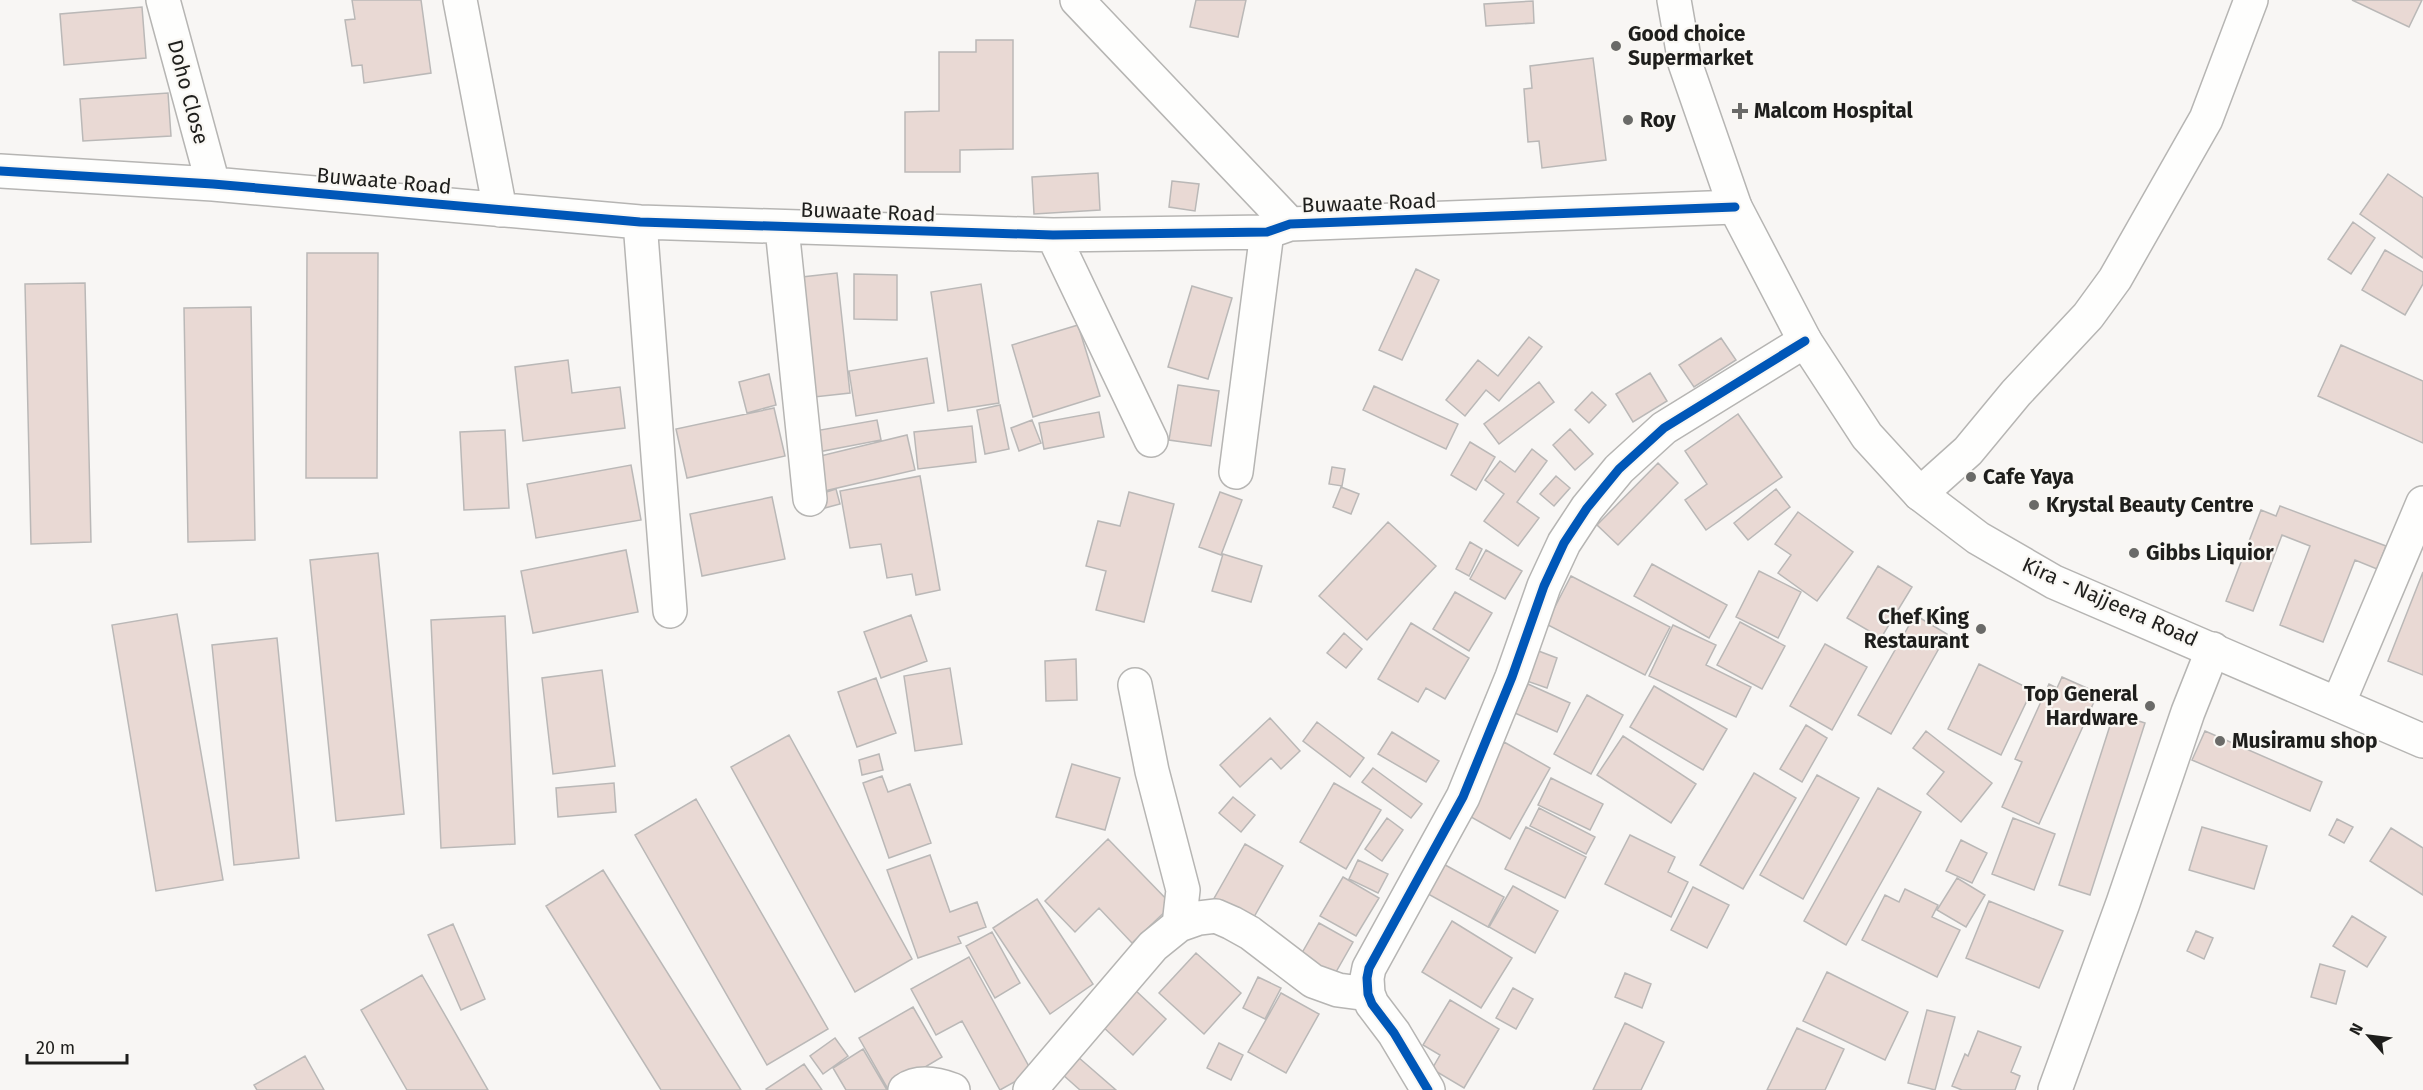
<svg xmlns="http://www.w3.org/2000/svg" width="2423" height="1090" viewBox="0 0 2423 1090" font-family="'Fira Sans',sans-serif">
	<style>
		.building { fill: #e9d9d4; stroke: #bab8b7; stroke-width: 1.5 }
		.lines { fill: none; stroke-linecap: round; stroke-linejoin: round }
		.minor-casing { stroke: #b6b5b3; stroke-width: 36 }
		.major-casing { stroke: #b6b5b3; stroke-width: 36 }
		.minor { stroke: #fefefd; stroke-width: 33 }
		.major { stroke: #fefefd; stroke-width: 33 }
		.cycleway-casing { stroke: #f9f7f3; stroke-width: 13 }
		.cycleway { stroke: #0057b8; stroke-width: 9 }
		.poi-dot { fill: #6a6a68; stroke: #f9f7f3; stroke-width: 2 }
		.labels { text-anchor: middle; stroke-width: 4.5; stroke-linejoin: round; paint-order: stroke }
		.poi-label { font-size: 21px; font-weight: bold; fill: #1e1e1c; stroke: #f9f7f3; text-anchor: start }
		.street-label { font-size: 21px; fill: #1e1e1c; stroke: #f9f7f3 }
	</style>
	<rect width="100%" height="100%" fill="#f8f6f4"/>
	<path class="building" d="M 352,0 L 421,0 L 431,73 L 364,83 L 362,65 L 352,66 L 345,20 L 355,19 Z
		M 1196,0 L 1246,0 L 1238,37 L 1190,27 Z
		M 2352,0 L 2422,0 L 2409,27 Z
		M 1533,1 L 1534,23 L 1486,26 L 1484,4 Z
		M 142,7 L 146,58 L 64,65 L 60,14 Z
		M 976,40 L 1013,40 L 1013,149 L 960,150 L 960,172 L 905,172 L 905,112 L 939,111 L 939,52 L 976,52 Z
		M 1593,58 L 1606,160 L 1542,168 L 1539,141 L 1528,142 L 1524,89 L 1532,88 L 1530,66 Z
		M 168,93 L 171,136 L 83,141 L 80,99 Z
		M 1098,173 L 1100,210 L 1034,214 L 1032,177 Z
		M 2388,174 L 2423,198 L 2423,258 L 2360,214 Z
		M 1172,181 L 1199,184 L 1195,211 L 1169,207 Z
		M 2353,222 L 2375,238 L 2351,274 L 2328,259 Z
		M 2385,250 L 2423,272 L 2423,284 L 2405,315 L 2362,290 Z
		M 307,253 L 378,253 L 377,478 L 306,478 Z
		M 1416,269 L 1439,280 L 1402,360 L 1379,350 Z
		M 837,273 L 850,393 L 805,398 L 793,278 Z
		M 854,274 L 897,275 L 897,320 L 854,319 Z
		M 85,283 L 91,542 L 31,544 L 25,284 Z
		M 981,284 L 999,403 L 948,411 L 931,292 Z
		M 1192,286 L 1232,298 L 1208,379 L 1168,367 Z
		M 251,307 L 255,540 L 188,542 L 184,308 Z
		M 1078,325 L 1100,396 L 1033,417 L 1012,345 Z
		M 1529,337 L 1542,347 L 1499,401 L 1486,390 L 1465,416 L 1446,400 L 1478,360 L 1498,376 Z
		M 1721,338 L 1736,360 L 1694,387 L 1679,365 Z
		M 2341,345 L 2423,381 L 2423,443 L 2318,396 Z
		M 927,358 L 934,403 L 856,416 L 849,371 Z
		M 568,360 L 572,393 L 620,387 L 625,428 L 523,441 L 515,367 Z
		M 1650,373 L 1667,401 L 1633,422 L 1616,394 Z
		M 769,374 L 776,405 L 747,413 L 739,382 Z
		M 1539,382 L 1554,402 L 1499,444 L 1484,424 Z
		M 1178,385 L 1219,391 L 1211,446 L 1169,440 Z
		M 1374,386 L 1458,424 L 1446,449 L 1363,410 Z
		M 1592,392 L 1606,405 L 1589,423 L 1575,410 Z
		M 1000,405 L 1009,449 L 985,454 L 977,410 Z
		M 774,408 L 785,456 L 687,478 L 676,429 Z
		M 1099,412 L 1104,437 L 1044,449 L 1039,423 Z
		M 1738,414 L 1782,477 L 1706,530 L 1685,500 L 1707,484 L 1685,451 Z
		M 877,420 L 881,440 L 813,453 L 809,432 Z
		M 1032,420 L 1041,443 L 1019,451 L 1011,428 Z
		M 972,426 L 976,462 L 918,469 L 914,432 Z
		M 1570,429 L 1593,454 L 1575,470 L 1553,445 Z
		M 505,430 L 509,508 L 464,510 L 460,432 Z
		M 907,435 L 915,470 L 820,492 L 812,458 Z
		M 1470,442 L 1495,457 L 1476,490 L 1451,475 Z
		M 1532,449 L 1547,461 L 1517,502 L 1539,518 L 1518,546 L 1484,521 L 1504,494 L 1485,480 L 1500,461 L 1515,472 Z
		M 1658,463 L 1678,483 L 1618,545 L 1597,525 Z
		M 631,465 L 641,520 L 536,538 L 527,484 Z
		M 1332,467 L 1345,469 L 1342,486 L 1329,484 Z
		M 920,476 L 940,590 L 916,595 L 912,574 L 887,578 L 881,544 L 850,548 L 840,491 Z
		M 1556,476 L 1570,488 L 1554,506 L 1540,494 Z
		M 1341,487 L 1359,494 L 1351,514 L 1333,507 Z
		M 836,489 L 840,504 L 821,509 L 817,495 Z
		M 1776,489 L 1790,507 L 1748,540 L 1734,523 Z
		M 1129,492 L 1174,504 L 1144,622 L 1096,610 L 1106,571 L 1086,566 L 1098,521 L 1120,526 Z
		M 1220,492 L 1242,500 L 1221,555 L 1199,547 Z
		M 772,497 L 785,559 L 702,576 L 690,514 Z
		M 2280,506 L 2386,546 L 2377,569 L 2355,560 L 2323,642 L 2280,625 L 2310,546 L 2282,535 L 2253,611 L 2226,601 L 2261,510 L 2276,516 Z
		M 1798,512 L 1853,552 L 1817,601 L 1778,573 L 1791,555 L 1775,544 Z
		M 1388,522 L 1436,566 L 1367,640 L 1319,596 Z
		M 1470,542 L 1482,549 L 1469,576 L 1456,569 Z
		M 626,550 L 638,612 L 533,633 L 521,571 Z
		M 1486,550 L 1522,571 L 1505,599 L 1470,579 Z
		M 378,553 L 404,814 L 336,821 L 310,560 Z
		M 1223,554 L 1262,566 L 1251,602 L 1212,591 Z
		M 1652,564 L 1727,605 L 1709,638 L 1634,596 Z
		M 1878,566 L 1912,587 L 1881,638 L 1847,618 Z
		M 1759,571 L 1801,592 L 1778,638 L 1736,617 Z
		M 2423,572 L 2423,675 L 2388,661 Z
		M 1571,576 L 1670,627 L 1645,675 L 1546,624 Z
		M 1455,592 L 1492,613 L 1469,651 L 1433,629 Z
		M 177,614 L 223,880 L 156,891 L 112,625 Z
		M 911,615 L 927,661 L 881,678 L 864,632 Z
		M 1915,615 L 1947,634 L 1891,734 L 1858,715 Z
		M 505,616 L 515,844 L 441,848 L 431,620 Z
		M 1740,622 L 1785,646 L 1762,689 L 1717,665 Z
		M 1411,623 L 1469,658 L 1445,699 L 1426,688 L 1418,702 L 1378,679 Z
		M 1673,625 L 1716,645 L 1706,665 L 1751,687 L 1736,717 L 1649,676 Z
		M 1344,633 L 1362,649 L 1346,668 L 1327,653 Z
		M 277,638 L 299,858 L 234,865 L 212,645 Z
		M 1825,644 L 1867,667 L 1832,730 L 1790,706 Z
		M 1528,647 L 1557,658 L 1547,688 L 1518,678 Z
		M 1076,659 L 1077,700 L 1046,701 L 1045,661 Z
		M 1979,664 L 2032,690 L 2001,755 L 1948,729 Z
		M 950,668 L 962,744 L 915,751 L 904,676 Z
		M 602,670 L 615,766 L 553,774 L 542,678 Z
		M 2062,677 L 2098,693 L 2039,824 L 2002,807 L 2022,762 L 2015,759 L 2049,684 L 2057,688 Z
		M 876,678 L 896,733 L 857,747 L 838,692 Z
		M 1528,684 L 1570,703 L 1557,732 L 1515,713 Z
		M 1654,686 L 1727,729 L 1703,770 L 1630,727 Z
		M 1587,695 L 1623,715 L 1591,774 L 1554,754 Z
		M 2114,713 L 2145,723 L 2090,895 L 2059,885 Z
		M 1270,718 L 1300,751 L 1281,769 L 1271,758 L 1240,787 L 1220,765 Z
		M 1317,722 L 1364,758 L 1350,777 L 1303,741 Z
		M 1806,725 L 1827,738 L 1802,782 L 1780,769 Z
		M 1926,731 L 1992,783 L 1961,822 L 1927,794 L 1944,772 L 1913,748 Z
		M 2205,731 L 2322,782 L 2310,811 L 2192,760 Z
		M 1392,732 L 1439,761 L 1426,782 L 1378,754 Z
		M 789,735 L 912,959 L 855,992 L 731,767 Z
		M 1623,736 L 1696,784 L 1671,823 L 1597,775 Z
		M 1504,742 L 1550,768 L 1510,839 L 1464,813 Z
		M 879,754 L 883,770 L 862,775 L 859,760 Z
		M 1072,764 L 1120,778 L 1105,830 L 1056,817 Z
		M 1373,768 L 1422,804 L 1411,818 L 1362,782 Z
		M 1754,773 L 1796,798 L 1743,889 L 1700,865 Z
		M 1817,775 L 1859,798 L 1803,899 L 1760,875 Z
		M 882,776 L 888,792 L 910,784 L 931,843 L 889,858 L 863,783 Z
		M 1551,778 L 1603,804 L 1590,830 L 1538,805 Z
		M 614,783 L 616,812 L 558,817 L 556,788 Z
		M 1334,783 L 1381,810 L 1346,869 L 1300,842 Z
		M 1878,788 L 1921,812 L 1846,945 L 1804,921 Z
		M 1233,797 L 1255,815 L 1241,832 L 1219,813 Z
		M 696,799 L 828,1029 L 767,1065 L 635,835 Z
		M 1539,808 L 1595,837 L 1586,854 L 1530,826 Z
		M 1387,818 L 1403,830 L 1382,861 L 1365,849 Z
		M 2013,818 L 2055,834 L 2034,890 L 1992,874 Z
		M 2337,819 L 2353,827 L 2344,843 L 2329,835 Z
		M 1526,827 L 1586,857 L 1565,898 L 1505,869 Z
		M 2202,827 L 2267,846 L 2254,889 L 2189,870 Z
		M 2391,828 L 2423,848 L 2423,895 L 2370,861 Z
		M 1630,835 L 1675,857 L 1668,872 L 1688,882 L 1671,917 L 1605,884 Z
		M 1108,839 L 1172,905 L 1132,943 L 1099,908 L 1075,932 L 1045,901 Z
		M 1961,840 L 1987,853 L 1972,883 L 1946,871 Z
		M 1245,844 L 1283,866 L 1250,924 L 1212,902 Z
		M 930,855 L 950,912 L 977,902 L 986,927 L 958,937 L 961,943 L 918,958 L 887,870 Z
		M 1358,860 L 1388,874 L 1378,893 L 1349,879 Z
		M 1436,860 L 1504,897 L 1488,927 L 1419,889 Z
		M 603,870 L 741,1090 L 661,1090 L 546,906 Z
		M 1343,877 L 1379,898 L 1356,936 L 1320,916 Z
		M 1957,878 L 1985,895 L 1966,927 L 1937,910 Z
		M 1513,886 L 1558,911 L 1535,953 L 1489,927 Z
		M 1693,887 L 1729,905 L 1707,948 L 1671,930 Z
		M 1905,889 L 1938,905 L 1932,917 L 1960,930 L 1937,977 L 1862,940 L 1885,895 L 1899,902 Z
		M 1037,899 L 1093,984 L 1050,1014 L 993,928 Z
		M 1989,901 L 2063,931 L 2039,988 L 1966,958 Z
		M 2352,916 L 2386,937 L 2367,967 L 2333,946 Z
		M 1452,921 L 1512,958 L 1481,1008 L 1422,972 Z
		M 1319,923 L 1353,942 L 1332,979 L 1298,960 Z
		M 453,924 L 485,999 L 461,1010 L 428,935 Z
		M 2196,931 L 2213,938 L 2204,959 L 2187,951 Z
		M 992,932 L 1020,983 L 995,998 L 966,946 Z
		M 1196,953 L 1241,993 L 1204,1034 L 1159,993 Z
		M 969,957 L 1032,1072 L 1000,1090 L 962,1021 L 936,1035 L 911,989 Z
		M 2320,964 L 2345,971 L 2336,1004 L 2311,997 Z
		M 1827,972 L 1908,1012 L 1885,1060 L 1803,1021 Z
		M 1625,973 L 1651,984 L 1642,1008 L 1615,997 Z
		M 422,975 L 488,1090 L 407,1090 L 361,1010 Z
		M 1258,977 L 1281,988 L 1265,1019 L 1243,1008 Z
		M 1513,988 L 1533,999 L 1516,1029 L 1496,1018 Z
		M 1134,989 L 1166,1019 L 1133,1055 L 1101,1025 Z
		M 1281,993 L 1319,1014 L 1286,1073 L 1248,1052 Z
		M 1450,1000 L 1499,1029 L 1464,1088 L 1432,1069 L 1440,1055 L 1423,1045 Z
		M 913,1007 L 942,1057 L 888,1089 L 859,1038 Z
		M 1927,1010 L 1955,1017 L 1935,1090 L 1908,1083 Z
		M 1625,1023 L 1664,1042 L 1641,1090 L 1593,1090 Z
		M 1797,1028 L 1844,1049 L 1825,1090 L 1767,1090 Z
		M 1978,1031 L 2021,1047 L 2011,1072 L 2020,1076 L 2015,1090 L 1962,1090 L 1952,1086 L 1965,1054 L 1968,1056 Z
		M 835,1038 L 848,1056 L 823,1074 L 810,1056 Z
		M 1219,1043 L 1243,1055 L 1231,1080 L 1207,1068 Z
		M 863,1049 L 887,1090 L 846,1090 L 833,1068 Z
		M 305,1056 L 324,1090 L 257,1090 L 254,1085 Z
		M 1078,1057 L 1116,1090 L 1080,1090 L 1062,1074 Z
		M 804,1064 L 822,1090 L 767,1090 L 766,1089 Z"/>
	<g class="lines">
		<defs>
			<path id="minor" d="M 163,0 L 213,184
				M 460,0 L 500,210
				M 1077,0 L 1290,224
				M 0,171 L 213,184 L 640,222 L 1053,235 L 1267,232 L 1290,224 L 1735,207
				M 640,222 L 670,611
				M 782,228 L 810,499
				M 1053,235 L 1151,440
				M 1236,472 L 1267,232
				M 1920,494 L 1968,451 L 2016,393 L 2088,316 L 2115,279 L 2206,119 L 2251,0
				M 1135,685 L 1152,771 L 1183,890 L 1179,925
				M 2338,704 L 2423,503
				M 905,1090 C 919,1080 937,1084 953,1090
				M 1030,1090 L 1153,946 L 1179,925 L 1199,918 L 1216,916 L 1232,923 L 1250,933 L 1313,981 L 1338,990 L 1368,994
				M 1428,1090 L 1394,1033 L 1372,1004 L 1368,994 L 1367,978 L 1369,968 L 1463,797 L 1512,677 L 1544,586 L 1564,543 L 1587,508 L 1619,469 L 1664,428 L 1805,341
				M 2055,1090 L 2123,903 L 2188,712 L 2213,649"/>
			<path id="major" d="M 1674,0 L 1685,63 L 1735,207 L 1805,341 L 1867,436 L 1920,494 L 1978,538 L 2054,582 L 2423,741"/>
		</defs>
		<use href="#minor" class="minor-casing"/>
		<use href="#major" class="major-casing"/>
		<use href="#minor" class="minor"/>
		<use href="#major" class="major"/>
		<defs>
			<path id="cycleway" d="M 0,171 L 213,184 L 640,222 L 1053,235 L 1267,232 L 1290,224 L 1735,207
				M 1428,1090 L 1394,1033 L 1372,1004 L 1368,994 L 1367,978 L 1369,968 L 1463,797 L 1512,677 L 1544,586 L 1564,543 L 1587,508 L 1619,469 L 1664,428 L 1805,341"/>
		</defs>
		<use href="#cycleway" class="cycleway-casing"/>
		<use href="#cycleway" class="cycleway"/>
	</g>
	<g class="poi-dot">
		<circle cx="1616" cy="46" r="6"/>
		<path d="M1737 102h6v6h6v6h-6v6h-6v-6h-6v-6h6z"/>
		<circle cx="1628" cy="120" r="6"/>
		<circle cx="1971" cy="477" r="6"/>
		<circle cx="2034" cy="505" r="6"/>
		<circle cx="2134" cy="553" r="6"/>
		<circle cx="1981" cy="629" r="6"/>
		<circle cx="2150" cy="706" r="6"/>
		<circle cx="2220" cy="741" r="6"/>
	</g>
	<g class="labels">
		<g class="poi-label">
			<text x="1628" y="41">Good choice<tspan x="1628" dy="24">Supermarket</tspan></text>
			<text x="1754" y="118">Malcom Hospital</text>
			<text x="1640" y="127">Roy</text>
			<text x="1983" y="484">Cafe Yaya</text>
			<text x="2046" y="512">Krystal Beauty Centre</text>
			<text x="2146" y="560">Gibbs Liquior</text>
			<text x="1969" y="624" text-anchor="end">Chef King<tspan x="1969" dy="24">Restaurant</tspan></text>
			<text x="2138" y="701" text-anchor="end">Top General<tspan x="2138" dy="24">Hardware</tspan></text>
			<text x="2232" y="748">Musiramu shop</text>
		</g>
		<g class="street-label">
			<text transform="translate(188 92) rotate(75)" y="7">Doho Close</text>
			<text transform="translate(384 181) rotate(5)" y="7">Buwaate Road</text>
			<text transform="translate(1369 203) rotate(-2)" y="7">Buwaate Road</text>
			<text transform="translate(868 212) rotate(2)" y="7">Buwaate Road</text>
			<text transform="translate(2110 602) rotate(24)" y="7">Kira - Najjeera Road</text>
		</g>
	</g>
	<g transform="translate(2369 1036) rotate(298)" stroke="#f9f7f3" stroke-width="4.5" paint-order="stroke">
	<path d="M0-4.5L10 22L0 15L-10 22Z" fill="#1e1e1c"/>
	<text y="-9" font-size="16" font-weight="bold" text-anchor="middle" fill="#1e1e1c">N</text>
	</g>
	<path d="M27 1054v9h100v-9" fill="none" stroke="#1e1e1c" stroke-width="3"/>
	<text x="36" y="1054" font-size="18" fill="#1e1e1c" stroke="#f9f7f3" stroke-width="4.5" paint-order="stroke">20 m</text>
</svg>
